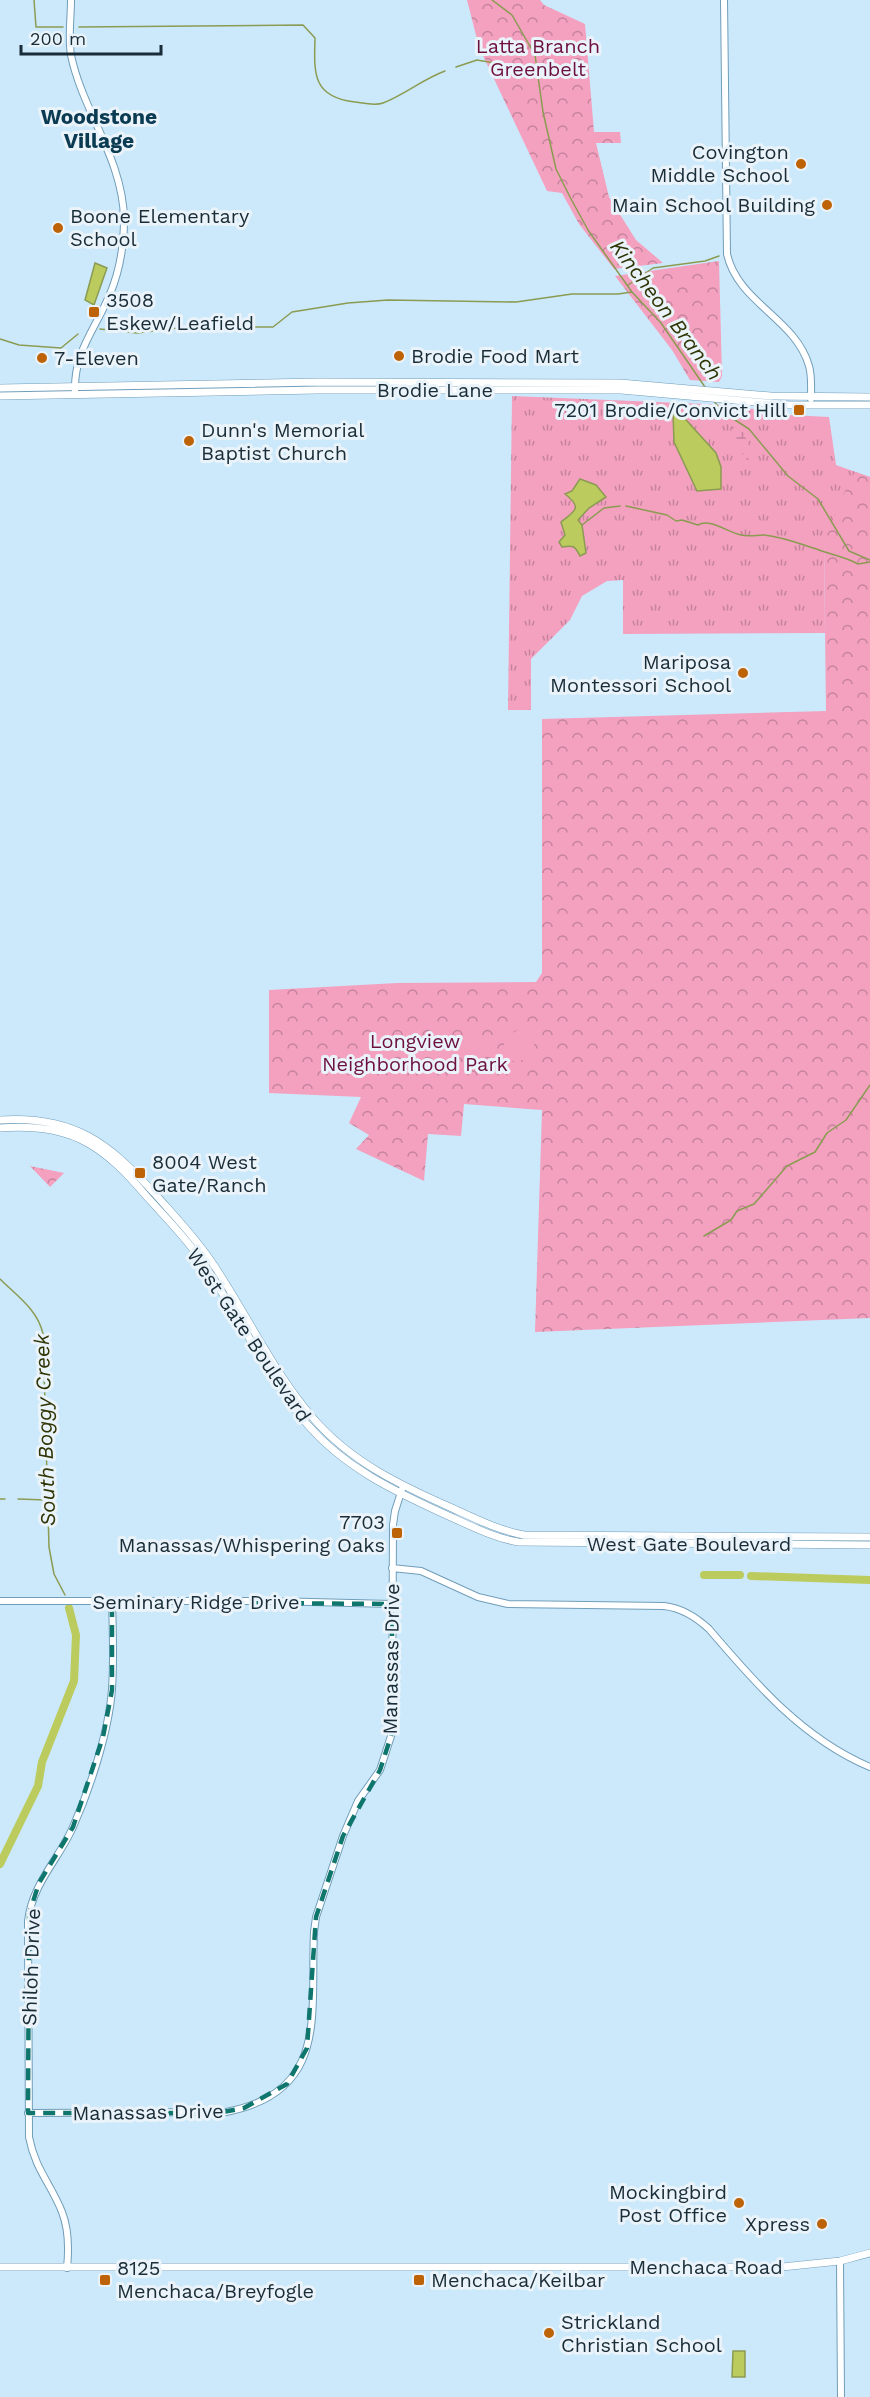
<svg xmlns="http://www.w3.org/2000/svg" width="870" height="2397" viewBox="0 0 870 2397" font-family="'Work Sans',sans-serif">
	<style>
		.grass { fill: url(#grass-tufts) }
		.wetland { fill: url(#wetland-marsh) }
		.park { fill: url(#park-crowns) }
		.garden { fill: #f4a0bf }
		.water { fill: #bccb5d; stroke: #8b9b52; stroke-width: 1.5 }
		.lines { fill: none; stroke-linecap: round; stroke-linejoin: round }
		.stream { stroke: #8b9b52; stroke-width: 1.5 }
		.river { stroke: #bccb5d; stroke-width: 8 }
		.tertiary-casing { stroke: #709db9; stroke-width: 8 }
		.secondary-casing { stroke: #709db9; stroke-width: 8 }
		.tertiary { stroke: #fff; stroke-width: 6 }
		.secondary { stroke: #fff; stroke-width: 7 }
		.marked { fill: none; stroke: #0f766e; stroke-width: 4.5; stroke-dasharray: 12 8; stroke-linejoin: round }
		.poi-dot { fill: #bd6305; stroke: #e9f3f9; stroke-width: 2 }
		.labels { text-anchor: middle; stroke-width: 6; stroke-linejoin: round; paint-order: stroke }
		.park-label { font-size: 20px; fill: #6d0f3f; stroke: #e9f3f9 }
		.poi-label { font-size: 20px; fill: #192c37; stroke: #e9f3f9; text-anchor: start }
		.street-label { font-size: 20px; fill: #192c37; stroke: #e9f3f9 }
		.neighbourhood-label { font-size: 21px; font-weight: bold; fill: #0b3b53; stroke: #e9f3f9 }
		.water-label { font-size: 21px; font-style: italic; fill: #303505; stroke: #e9f3f9 }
	</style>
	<defs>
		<pattern id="grass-tufts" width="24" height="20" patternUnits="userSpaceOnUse" patternTransform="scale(1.5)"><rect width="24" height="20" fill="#f4a0bf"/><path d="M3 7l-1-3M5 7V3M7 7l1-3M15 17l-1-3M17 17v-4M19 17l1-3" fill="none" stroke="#c5839c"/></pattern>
		<pattern id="wetland-marsh" width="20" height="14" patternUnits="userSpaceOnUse" patternTransform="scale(1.5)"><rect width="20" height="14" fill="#f4a0bf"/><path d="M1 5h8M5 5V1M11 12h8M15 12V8" fill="none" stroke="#c5839c"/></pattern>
		<pattern id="park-crowns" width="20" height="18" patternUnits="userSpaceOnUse" patternTransform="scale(1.5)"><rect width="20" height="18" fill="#f4a0bf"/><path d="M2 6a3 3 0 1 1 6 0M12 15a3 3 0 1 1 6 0" fill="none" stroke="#c5839c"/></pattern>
	</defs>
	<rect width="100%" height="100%" fill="#cce9fb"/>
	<path class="grass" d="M 512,396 L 729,405 L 789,415 L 829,417 L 836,465 L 870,477 L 870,544 L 824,542 L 825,633 L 623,634 L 623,580 L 607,581 L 582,596 L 570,620 L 531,659 L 531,710 L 508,710 Z"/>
	<path class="wetland" d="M 731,426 L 742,429 L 752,453 L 750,464 L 737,446 Z"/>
	<path class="park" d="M 467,0 L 540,0 L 544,5 L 585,24 L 594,132 L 620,132 L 621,143 L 596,143 L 609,197 L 636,240 L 663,263 L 614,269 L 579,224 L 562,193 L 547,191 L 479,47 Z
		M 719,261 L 722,376 L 719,382 L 690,380 L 672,350 L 615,276 Z
		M 855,472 L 870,477 L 870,1318 L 535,1332 L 542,1110 L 464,1104 L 461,1136 L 428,1134 L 424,1181 L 356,1149 L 369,1135 L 349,1123 L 361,1097 L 269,1093 L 269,990 L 397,983 L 536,982 L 542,973 L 542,719 L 826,711 L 824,542 L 844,493 Z
		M 30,1166 L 64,1173 L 50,1187 Z"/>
	<path class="garden" d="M 464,1027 C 480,1029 485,1037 484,1053 L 463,1052 L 461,1049 Z
		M 533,1028 L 535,1059 L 503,1062 L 503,1048 L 507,1036 L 519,1029 Z"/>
	<path class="water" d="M 95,263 L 107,268 L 94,305 L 85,300 Z
		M 678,411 L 716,453 L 721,467 L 721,489 L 697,491 L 674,442 L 673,413 Z
		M 580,479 L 596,485 L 606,497 L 589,508 L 578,520 L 582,525 L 586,553 L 580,556 C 575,546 574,545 562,547 L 559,542 L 565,535 L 561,522 C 575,511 583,508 565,494 L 572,491 Z
		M 733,2351 L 745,2351 L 745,2377 L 732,2377 Z"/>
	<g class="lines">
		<path class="stream" d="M 34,0 L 36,27 L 63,27
			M 492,0 L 512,15 L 535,55 L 543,112 L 556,169 L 570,197 L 588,230 L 632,292 L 661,323 L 705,387
			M 79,27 L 303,25 L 315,38 C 314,73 312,97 355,102 C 363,103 375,106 383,103 C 404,95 423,79 445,71
			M 456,67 L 477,60 L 539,71
			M 628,285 L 653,268 L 705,261 L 719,256
			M 100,329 L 137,333 L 186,327 L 273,327 L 292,312 L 348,303 L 388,300 L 516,302 L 572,294 L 618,294 L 632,292
			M 0,339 L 19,345 L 61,348 L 78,334
			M 714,401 L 721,411 L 749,429 L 788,476 L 818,499 L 849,551 L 870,560
			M 626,506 L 667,515 L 676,521 L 682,520 L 698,525 C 710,518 727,532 741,535 C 748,537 757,535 764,535 C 784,537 800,544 819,550 C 832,555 846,557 858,564 L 870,562
			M 582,525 L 604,508 L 620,506
			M 704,1236 L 731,1220 L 737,1211 L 754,1204 L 787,1166 L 815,1152 L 827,1133 L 846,1120 L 870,1085
			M 0,1279 C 17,1296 38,1310 43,1334 L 49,1547 L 54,1574 L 65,1595
			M 0,1499 L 5,1499
			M 18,1499 L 47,1500"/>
		<path class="river" d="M 704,1575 L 740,1575
			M 751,1576 L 870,1580
			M 0,1864 L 38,1786 L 42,1762 L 74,1681 L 76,1635 L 69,1608"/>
		<defs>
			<path id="tertiary" d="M 71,0 C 71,18 68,37 71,55 C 82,110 123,159 124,219 C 124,245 120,270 110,294 C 95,330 74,351 75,391
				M 724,0 L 727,254 C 738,303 796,319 809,366 C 812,376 811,388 811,399
				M 392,1568 L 421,1571 L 478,1597 L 508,1604 L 664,1606 C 682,1608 696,1617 709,1629 C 755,1683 803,1739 870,1767
				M 0,1601 L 271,1601 L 392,1604
				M 28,2113 L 226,2112 C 330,2092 310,2013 314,1932 L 316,1917 L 343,1836 L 358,1801 L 380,1770 L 392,1733 L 393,1525 L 395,1511 L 403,1486
				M 840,2261 L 841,2397
				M 67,2268 C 69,2249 69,2230 62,2212 C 51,2184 35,2169 29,2137 L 28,1921 C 32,1884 59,1859 73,1827 C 90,1789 109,1731 112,1689 C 114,1660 113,1631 112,1602"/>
			<path id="secondary" d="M 0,388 L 318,382 L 620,383 L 771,396 L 870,397
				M 0,396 L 318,390 L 621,390 L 790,405 L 870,405
				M 0,1120 C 74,1115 109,1143 156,1195 C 178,1220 201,1244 219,1273 C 250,1321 275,1374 313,1418 C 351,1462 400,1485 452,1508 C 476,1519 498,1530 524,1535 L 870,1537
				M 0,1128 C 26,1126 56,1128 80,1139 C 108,1152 129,1176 148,1198 C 166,1218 186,1238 201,1260 C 238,1313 265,1374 307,1424 C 344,1467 392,1490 442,1513 C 467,1524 491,1537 518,1542 L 870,1545
				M 0,2267 L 782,2267 L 840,2261 L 870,2253"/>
		</defs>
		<use href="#tertiary" class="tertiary-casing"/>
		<use href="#secondary" class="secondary-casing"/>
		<use href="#tertiary" class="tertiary"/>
		<use href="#secondary" class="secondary"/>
	</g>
	<path class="marked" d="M 112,1602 L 392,1604 L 392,1733 L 380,1770 L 343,1836 L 316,1917 L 307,2048 L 287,2084 L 244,2108 L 218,2113 L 28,2113 L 29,1914 L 39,1883 L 73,1827 L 103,1737 L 112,1690 Z"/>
	<g class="poi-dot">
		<circle cx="801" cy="164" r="6"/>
		<circle cx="827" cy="205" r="6"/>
		<circle cx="58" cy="228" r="6"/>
		<rect x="88" y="306" width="12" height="12" rx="3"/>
		<circle cx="399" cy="356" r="6"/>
		<circle cx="42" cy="358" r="6"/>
		<rect x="793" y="404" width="12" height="12" rx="3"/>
		<circle cx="189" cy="441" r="6"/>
		<circle cx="743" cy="673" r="6"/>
		<rect x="134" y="1167" width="12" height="12" rx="3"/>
		<rect x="391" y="1527" width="12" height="12" rx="3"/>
		<circle cx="739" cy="2203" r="6"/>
		<circle cx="822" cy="2224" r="6"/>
		<rect x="99" y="2274" width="12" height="12" rx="3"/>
		<rect x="413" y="2274" width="12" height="12" rx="3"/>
		<circle cx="549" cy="2333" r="6"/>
	</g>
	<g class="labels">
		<g class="park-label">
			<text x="538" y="53">Latta Branch<tspan x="538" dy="23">Greenbelt</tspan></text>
			<text x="415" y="1048">Longview<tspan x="415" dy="23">Neighborhood Park</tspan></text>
		</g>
		<g class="poi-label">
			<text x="789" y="159" text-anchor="end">Covington<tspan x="789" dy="23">Middle School</tspan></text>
			<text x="815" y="212" text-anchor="end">Main School Building</text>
			<text x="70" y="223">Boone Elementary<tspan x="70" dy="23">School</tspan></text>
			<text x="106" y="307">3508<tspan x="106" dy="23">Eskew/Leafield</tspan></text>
			<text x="411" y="363">Brodie Food Mart</text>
			<text x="54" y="365">7-Eleven</text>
			<text x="787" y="417" text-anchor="end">7201 Brodie/Convict Hill</text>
			<text x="201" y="437">Dunn's Memorial<tspan x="201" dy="23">Baptist Church</tspan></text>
			<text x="731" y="669" text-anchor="end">Mariposa<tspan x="731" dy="23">Montessori School</tspan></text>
			<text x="152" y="1169">8004 West<tspan x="152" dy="23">Gate/Ranch</tspan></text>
			<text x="385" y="1529" text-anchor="end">7703<tspan x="385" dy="23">Manassas/Whispering Oaks</tspan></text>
			<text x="727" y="2199" text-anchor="end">Mockingbird<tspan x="727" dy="23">Post Office</tspan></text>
			<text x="810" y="2231" text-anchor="end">Xpress</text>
			<text x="117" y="2275">8125<tspan x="117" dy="23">Menchaca/Breyfogle</tspan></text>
			<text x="431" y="2287">Menchaca/Keilbar</text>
			<text x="561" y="2329">Strickland<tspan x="561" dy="23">Christian School</tspan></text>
		</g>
		<g class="street-label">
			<text x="435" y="397">Brodie Lane</text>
			<text transform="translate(249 1335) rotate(56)" y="7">West Gate Boulevard</text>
			<text x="689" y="1551">West Gate Boulevard</text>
			<text x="196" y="1609">Seminary Ridge Drive</text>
			<text transform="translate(391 1659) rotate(-89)" y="7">Manassas Drive</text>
			<text transform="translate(31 1967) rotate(-88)" y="7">Shiloh Drive</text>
			<text transform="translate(148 2112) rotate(-1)" y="7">Manassas Drive</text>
			<text x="706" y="2274">Menchaca Road</text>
		</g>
		<g class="neighbourhood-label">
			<text x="99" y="124">Woodstone<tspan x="99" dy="24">Village</tspan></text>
		</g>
		<g class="water-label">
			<text transform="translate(666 310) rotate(53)" y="7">Kincheon Branch</text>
			<text transform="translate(45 1430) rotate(-92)" y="7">South Boggy Creek</text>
		</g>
	</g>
	<path d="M21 45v9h140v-9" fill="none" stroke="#192c37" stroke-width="3"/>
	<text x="30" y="45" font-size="18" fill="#192c37" stroke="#e9f3f9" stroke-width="4.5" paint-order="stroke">200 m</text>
</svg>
